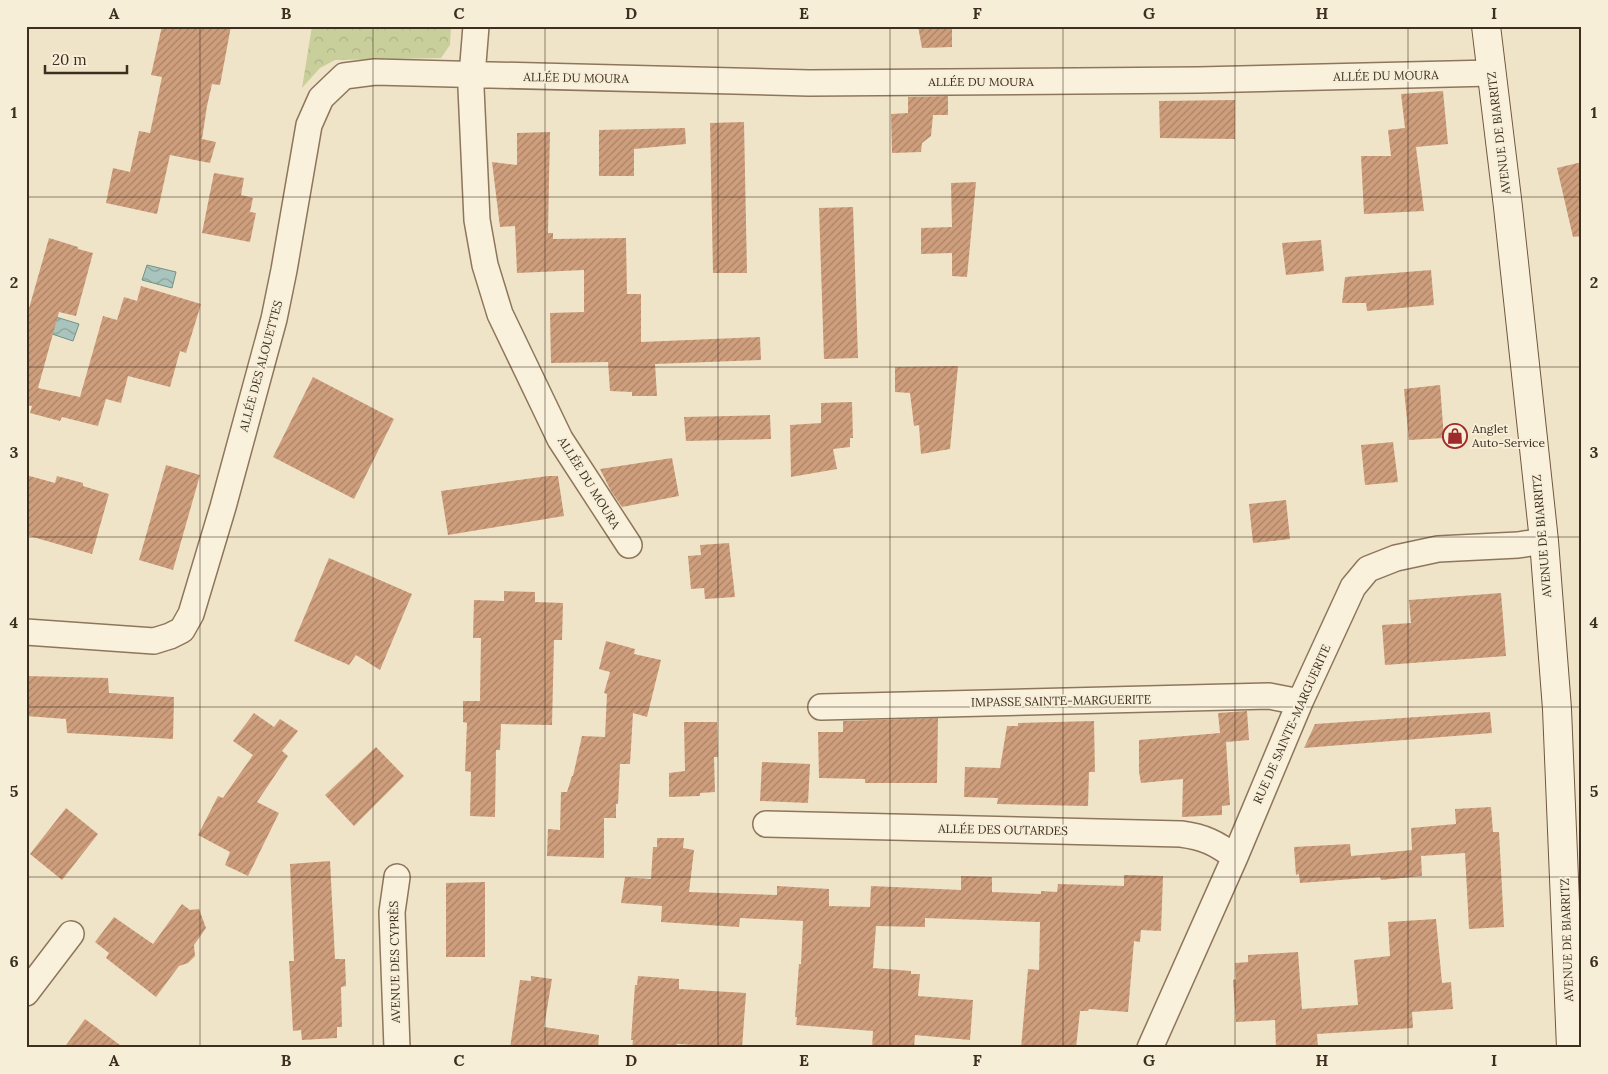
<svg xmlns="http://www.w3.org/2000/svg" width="1608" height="1074" viewBox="0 0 1608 1074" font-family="Lora,serif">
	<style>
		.forest { fill: url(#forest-crowns) }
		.water { fill: url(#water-waves); stroke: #6f938a }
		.building { fill: url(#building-hatch) }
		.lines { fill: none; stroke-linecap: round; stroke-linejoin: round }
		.minor-casing { stroke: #8d765c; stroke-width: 28 }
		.secondary-casing { stroke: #6f573f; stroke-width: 30 }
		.minor { stroke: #faf1dc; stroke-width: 25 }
		.secondary { stroke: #faf1dc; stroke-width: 28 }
		.grid { fill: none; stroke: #3d2e20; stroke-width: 1; stroke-opacity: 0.55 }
		.labels { text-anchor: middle; stroke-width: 4; stroke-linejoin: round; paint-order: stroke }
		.street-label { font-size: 12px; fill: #3d2e20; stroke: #f7eed8 }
		.poi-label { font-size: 12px; fill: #3d2e20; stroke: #f7eed8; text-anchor: start }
		.neatline { fill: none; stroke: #3d2e20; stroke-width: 2 }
		.grid-label { font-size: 16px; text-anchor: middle; font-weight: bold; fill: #3d2e20 }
	</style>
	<defs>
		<pattern id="forest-crowns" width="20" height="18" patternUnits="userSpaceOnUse" patternTransform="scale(1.25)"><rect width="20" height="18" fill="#c9cf9b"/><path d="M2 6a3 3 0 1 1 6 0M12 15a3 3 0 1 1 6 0" fill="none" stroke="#aeb285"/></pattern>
		<pattern id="water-waves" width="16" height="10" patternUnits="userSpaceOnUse" patternTransform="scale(1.25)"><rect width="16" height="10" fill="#a9c4bc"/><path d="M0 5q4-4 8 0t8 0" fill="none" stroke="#8ba098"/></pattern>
		<pattern id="building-hatch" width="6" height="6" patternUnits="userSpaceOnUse" patternTransform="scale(1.25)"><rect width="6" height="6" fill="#cf9f7d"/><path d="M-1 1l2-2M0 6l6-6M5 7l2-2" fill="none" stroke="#a98266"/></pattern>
	</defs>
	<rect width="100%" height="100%" fill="#f0e4c8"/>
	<path class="forest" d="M 312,26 L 451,26 L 450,45 L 441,58 L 335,60 L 320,68 L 302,88 Z"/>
	<path class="water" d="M 147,265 L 176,272 L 172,288 L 142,280 Z
		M 46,314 L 79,324 L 73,341 L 40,330 Z"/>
	<path class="building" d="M 162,26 L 231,26 L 220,85 L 212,84 L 207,106 L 202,139 L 216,142 L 210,163 L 170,155 L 157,214 L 106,203 L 113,168 L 130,172 L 139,131 L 150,133 L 162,77 L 151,75 Z
		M 918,26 L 952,26 L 952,47 L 922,48 Z
		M 1443,91 L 1448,144 L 1416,147 L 1424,211 L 1364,214 L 1361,156 L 1391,156 L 1388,130 L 1405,128 L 1401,94 Z
		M 948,96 L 948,115 L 933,115 L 931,136 L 922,143 L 921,152 L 892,153 L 891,114 L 908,113 L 908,97 Z
		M 1235,100 L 1235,139 L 1160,138 L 1159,101 Z
		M 744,122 L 747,273 L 713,273 L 710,123 Z
		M 685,128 L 686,144 L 634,149 L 634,176 L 599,176 L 599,130 Z
		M 550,132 L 548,233 L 553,233 L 553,239 L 626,238 L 627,294 L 641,294 L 641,342 L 760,337 L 761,360 L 655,364 L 657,396 L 632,396 L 632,392 L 610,391 L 608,362 L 551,363 L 550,313 L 584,312 L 584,270 L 517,273 L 515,226 L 500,227 L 492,162 L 517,165 L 517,133 Z
		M 1582,162 L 1582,236 L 1573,237 L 1557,168 Z
		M 214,173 L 244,178 L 241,195 L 253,198 L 250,212 L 256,213 L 250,242 L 202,233 Z
		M 976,182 L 967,277 L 952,276 L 952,253 L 921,254 L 921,228 L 952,227 L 951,183 Z
		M 853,207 L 858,358 L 824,359 L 819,208 Z
		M 49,238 L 78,247 L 78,249 L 93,253 L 76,316 L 59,312 L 38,388 L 80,397 L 103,316 L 117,320 L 124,297 L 137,301 L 141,286 L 201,304 L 186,353 L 180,351 L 170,387 L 128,376 L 121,403 L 106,399 L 98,426 L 62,417 L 60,421 L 30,413 L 32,406 L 26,405 L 26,319 Z
		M 1321,240 L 1324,271 L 1286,275 L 1282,243 Z
		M 1431,270 L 1434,305 L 1367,311 L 1366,303 L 1342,303 L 1345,277 Z
		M 958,366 L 950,449 L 921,454 L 919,425 L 914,426 L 910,393 L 895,392 L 895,367 Z
		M 313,377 L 394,419 L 354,499 L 273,457 Z
		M 1440,385 L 1444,438 L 1409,440 L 1404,389 Z
		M 852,402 L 853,438 L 850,438 L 850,447 L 833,449 L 837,469 L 791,477 L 790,425 L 821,423 L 821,403 Z
		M 770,415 L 771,439 L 686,441 L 684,417 Z
		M 1393,442 L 1398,482 L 1365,485 L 1361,445 Z
		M 672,458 L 679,496 L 622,507 L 611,491 L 600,469 Z
		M 166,465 L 200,475 L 173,570 L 139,560 Z
		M 26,475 L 55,483 L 57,476 L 83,483 L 83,486 L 109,494 L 92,554 L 26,535 Z
		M 548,476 L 558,476 L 564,516 L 448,535 L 441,491 Z
		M 1286,500 L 1290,539 L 1253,543 L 1249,504 Z
		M 729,543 L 735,597 L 705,599 L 704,588 L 691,589 L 688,556 L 701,555 L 700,545 Z
		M 329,558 L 412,594 L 380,670 L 356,655 L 349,665 L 294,641 Z
		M 504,591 L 535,592 L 535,602 L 563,603 L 562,640 L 554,640 L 552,725 L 501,724 L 500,750 L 496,750 L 495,817 L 470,816 L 471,772 L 465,771 L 467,723 L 463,722 L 463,701 L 480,701 L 481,638 L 473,638 L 474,600 L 504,601 Z
		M 1501,593 L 1506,656 L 1385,665 L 1382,625 L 1411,623 L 1409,600 Z
		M 606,641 L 635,649 L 634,654 L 661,660 L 647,717 L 633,713 L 630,764 L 620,764 L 618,804 L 616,804 L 616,818 L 604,818 L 604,858 L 547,856 L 548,829 L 560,830 L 561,792 L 567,792 L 572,776 L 573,776 L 582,736 L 605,737 L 607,694 L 604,693 L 610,672 L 599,669 Z
		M 26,676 L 108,678 L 109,693 L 174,697 L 173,739 L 67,733 L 66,719 L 26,716 Z
		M 1247,711 L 1249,740 L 1226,742 L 1230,805 L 1222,806 L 1222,815 L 1182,817 L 1183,779 L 1141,783 L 1139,772 L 1139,740 L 1220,733 L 1218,713 Z
		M 1490,712 L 1492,733 L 1304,748 L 1315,724 Z
		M 254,713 L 274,727 L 280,719 L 298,731 L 282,751 L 288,756 L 257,802 L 279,813 L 248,876 L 225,865 L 230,852 L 198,835 L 218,796 L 223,798 L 253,755 L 233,741 Z
		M 938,718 L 937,783 L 865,783 L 865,779 L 819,778 L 818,732 L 843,732 L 843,721 Z
		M 1094,721 L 1095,772 L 1089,772 L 1088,806 L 997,804 L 998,798 L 964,797 L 965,767 L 1000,768 L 1007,726 L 1018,726 L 1018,723 Z
		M 684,722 L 717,722 L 718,757 L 714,757 L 715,792 L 700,793 L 700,796 L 669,797 L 669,773 L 685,771 Z
		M 376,747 L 404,776 L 354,826 L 325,795 Z
		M 762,762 L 810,764 L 808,803 L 760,801 Z
		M 1491,807 L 1493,832 L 1499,832 L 1504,927 L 1469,929 L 1465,853 L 1421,856 L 1422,876 L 1381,880 L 1380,877 L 1300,883 L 1299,874 L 1296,875 L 1294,847 L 1350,844 L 1351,856 L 1412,850 L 1411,828 L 1456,824 L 1455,809 Z
		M 66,808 L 98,834 L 62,880 L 30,854 Z
		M 657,838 L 684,838 L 683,848 L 694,850 L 689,892 L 777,895 L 777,886 L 829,889 L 829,906 L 870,907 L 871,886 L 961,890 L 961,876 L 992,877 L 992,892 L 1041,894 L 1041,891 L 1057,892 L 1058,884 L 1124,886 L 1124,875 L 1163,876 L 1161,931 L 1141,930 L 1140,942 L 1134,941 L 1128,1012 L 1089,1009 L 1088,1011 L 1080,1011 L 1076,1048 L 1021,1048 L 1028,969 L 1039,970 L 1040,922 L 925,918 L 925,927 L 876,926 L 873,968 L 911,971 L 911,974 L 920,974 L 918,996 L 973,1000 L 970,1040 L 915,1035 L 914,1048 L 872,1048 L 873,1031 L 796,1025 L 797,1017 L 795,1017 L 799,964 L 801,964 L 803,921 L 740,918 L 739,927 L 661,922 L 662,906 L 621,903 L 625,877 L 651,879 L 653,847 L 657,847 Z
		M 330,861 L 335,959 L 345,959 L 346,986 L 341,987 L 342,1027 L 337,1027 L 337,1038 L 302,1040 L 301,1030 L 293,1031 L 289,961 L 294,961 L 290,864 Z
		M 485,882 L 485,957 L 446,957 L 446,883 Z
		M 182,904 L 190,910 L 199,909 L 206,928 L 194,945 L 195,956 L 188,963 L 179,966 L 156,997 L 106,958 L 109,953 L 95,942 L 114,917 L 153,944 Z
		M 1436,919 L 1442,983 L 1451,982 L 1453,1009 L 1412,1012 L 1413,1028 L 1317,1034 L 1318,1048 L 1276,1048 L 1275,1020 L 1236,1022 L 1233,980 L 1236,979 L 1235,963 L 1248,962 L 1248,955 L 1298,952 L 1302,1009 L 1358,1005 L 1354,960 L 1390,956 L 1388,922 Z
		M 531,976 L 552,979 L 544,1027 L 599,1035 L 598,1048 L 510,1048 L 520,980 L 531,981 Z
		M 638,976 L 679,979 L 679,989 L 746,993 L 742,1048 L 677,1044 L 676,1048 L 632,1048 L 633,1040 L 631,1040 L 635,985 L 637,985 Z
		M 85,1019 L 124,1048 L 64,1048 Z"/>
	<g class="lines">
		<defs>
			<path id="minor" d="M 476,26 L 471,88 L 477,220 L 485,265 L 500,314 L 560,439 L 629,545
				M 26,632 L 154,641 L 170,636 L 182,630 L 191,614 L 223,507 L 274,319 L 284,270 L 309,125 L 321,98 L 344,76 L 375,72 L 809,83 L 1198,80 L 1492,73
				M 821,707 L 1269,696 L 1300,702
				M 766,824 L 1181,834 C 1204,837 1216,843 1235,857
				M 397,877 L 392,912 L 397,1048
				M 26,993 L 71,934
				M 1150,1048 L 1235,857 L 1300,702 L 1353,587 L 1368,569 L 1396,558 L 1438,549 L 1518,545 L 1544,541"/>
			<path id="secondary" d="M 1486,26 L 1508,207 L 1544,541 L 1557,709 L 1571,1048"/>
		</defs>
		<use href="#minor" class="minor-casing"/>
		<use href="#secondary" class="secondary-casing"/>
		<use href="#minor" class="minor"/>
		<use href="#secondary" class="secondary"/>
	</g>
	<path class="grid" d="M 200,26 L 200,1048M 373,26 L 373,1048M 545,26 L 545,1048M 718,26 L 718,1048M 890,26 L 890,1048M 1063,26 L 1063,1048M 1235,26 L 1235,1048M 1408,26 L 1408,1048M 26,197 L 1582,197M 26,367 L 1582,367M 26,537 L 1582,537M 26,707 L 1582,707M 26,877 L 1582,877"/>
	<defs>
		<symbol id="shop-ring" viewBox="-11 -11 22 22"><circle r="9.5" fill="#f7eed8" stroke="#9e2a2b" stroke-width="1.5"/><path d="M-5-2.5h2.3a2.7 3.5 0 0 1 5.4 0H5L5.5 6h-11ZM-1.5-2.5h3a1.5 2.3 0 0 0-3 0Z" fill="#9e2a2b"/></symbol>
	</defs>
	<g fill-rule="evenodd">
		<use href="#shop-ring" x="1441" y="422" width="28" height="28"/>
	</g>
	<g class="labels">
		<g class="street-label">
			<text transform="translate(1386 76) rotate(-1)" y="4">ALLÉE DU MOURA</text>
			<text transform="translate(576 78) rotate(1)" y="4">ALLÉE DU MOURA</text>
			<text x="981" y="86">ALLÉE DU MOURA</text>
			<text transform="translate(1499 133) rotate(-97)" y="4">AVENUE DE BIARRITZ</text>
			<text transform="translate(261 366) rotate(-75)" y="4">ALLÉE DES ALOUETTES</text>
			<text transform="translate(589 483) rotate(58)" y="4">ALLÉE DU MOURA</text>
			<text transform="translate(1542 536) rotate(-95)" y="4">AVENUE DE BIARRITZ</text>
			<text transform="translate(1061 701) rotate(-1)" y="4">IMPASSE SAINTE-MARGUERITE</text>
			<text transform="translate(1292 724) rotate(-66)" y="4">RUE DE SAINTE-MARGUERITE</text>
			<text transform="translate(1003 830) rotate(1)" y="4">ALLÉE DES OUTARDES</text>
			<text transform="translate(1567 940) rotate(-92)" y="4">AVENUE DE BIARRITZ</text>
			<text transform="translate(395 962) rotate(-91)" y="4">AVENUE DES CYPRÈS</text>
		</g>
		<g class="poi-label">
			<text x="1472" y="433">Anglet<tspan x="1472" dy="14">Auto-Service</tspan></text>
		</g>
	</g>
	<rect width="1608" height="1074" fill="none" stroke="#f7eed8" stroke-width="55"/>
	<path d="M45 65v8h82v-8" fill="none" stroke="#3d2e20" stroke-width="2.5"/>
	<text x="52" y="65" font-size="15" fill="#3d2e20" stroke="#f7eed8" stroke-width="4" paint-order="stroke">20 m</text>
	<rect x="28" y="28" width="1552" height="1018" class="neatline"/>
	<g class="grid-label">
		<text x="114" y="19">A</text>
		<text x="286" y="19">B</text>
		<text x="459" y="19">C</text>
		<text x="631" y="19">D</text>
		<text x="804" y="19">E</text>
		<text x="977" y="19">F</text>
		<text x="1149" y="19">G</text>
		<text x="1322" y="19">H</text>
		<text x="1494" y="19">I</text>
		<text x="14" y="118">1</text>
		<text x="1594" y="118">1</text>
		<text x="14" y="288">2</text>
		<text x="1594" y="288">2</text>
		<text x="14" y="458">3</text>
		<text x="1594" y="458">3</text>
		<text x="14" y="628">4</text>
		<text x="1594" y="628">4</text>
		<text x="14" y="797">5</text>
		<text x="1594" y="797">5</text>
		<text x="14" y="967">6</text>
		<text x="1594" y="967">6</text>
		<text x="114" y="1066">A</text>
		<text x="286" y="1066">B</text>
		<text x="459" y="1066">C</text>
		<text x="631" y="1066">D</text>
		<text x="804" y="1066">E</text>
		<text x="977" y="1066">F</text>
		<text x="1149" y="1066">G</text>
		<text x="1322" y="1066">H</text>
		<text x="1494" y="1066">I</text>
	</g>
</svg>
